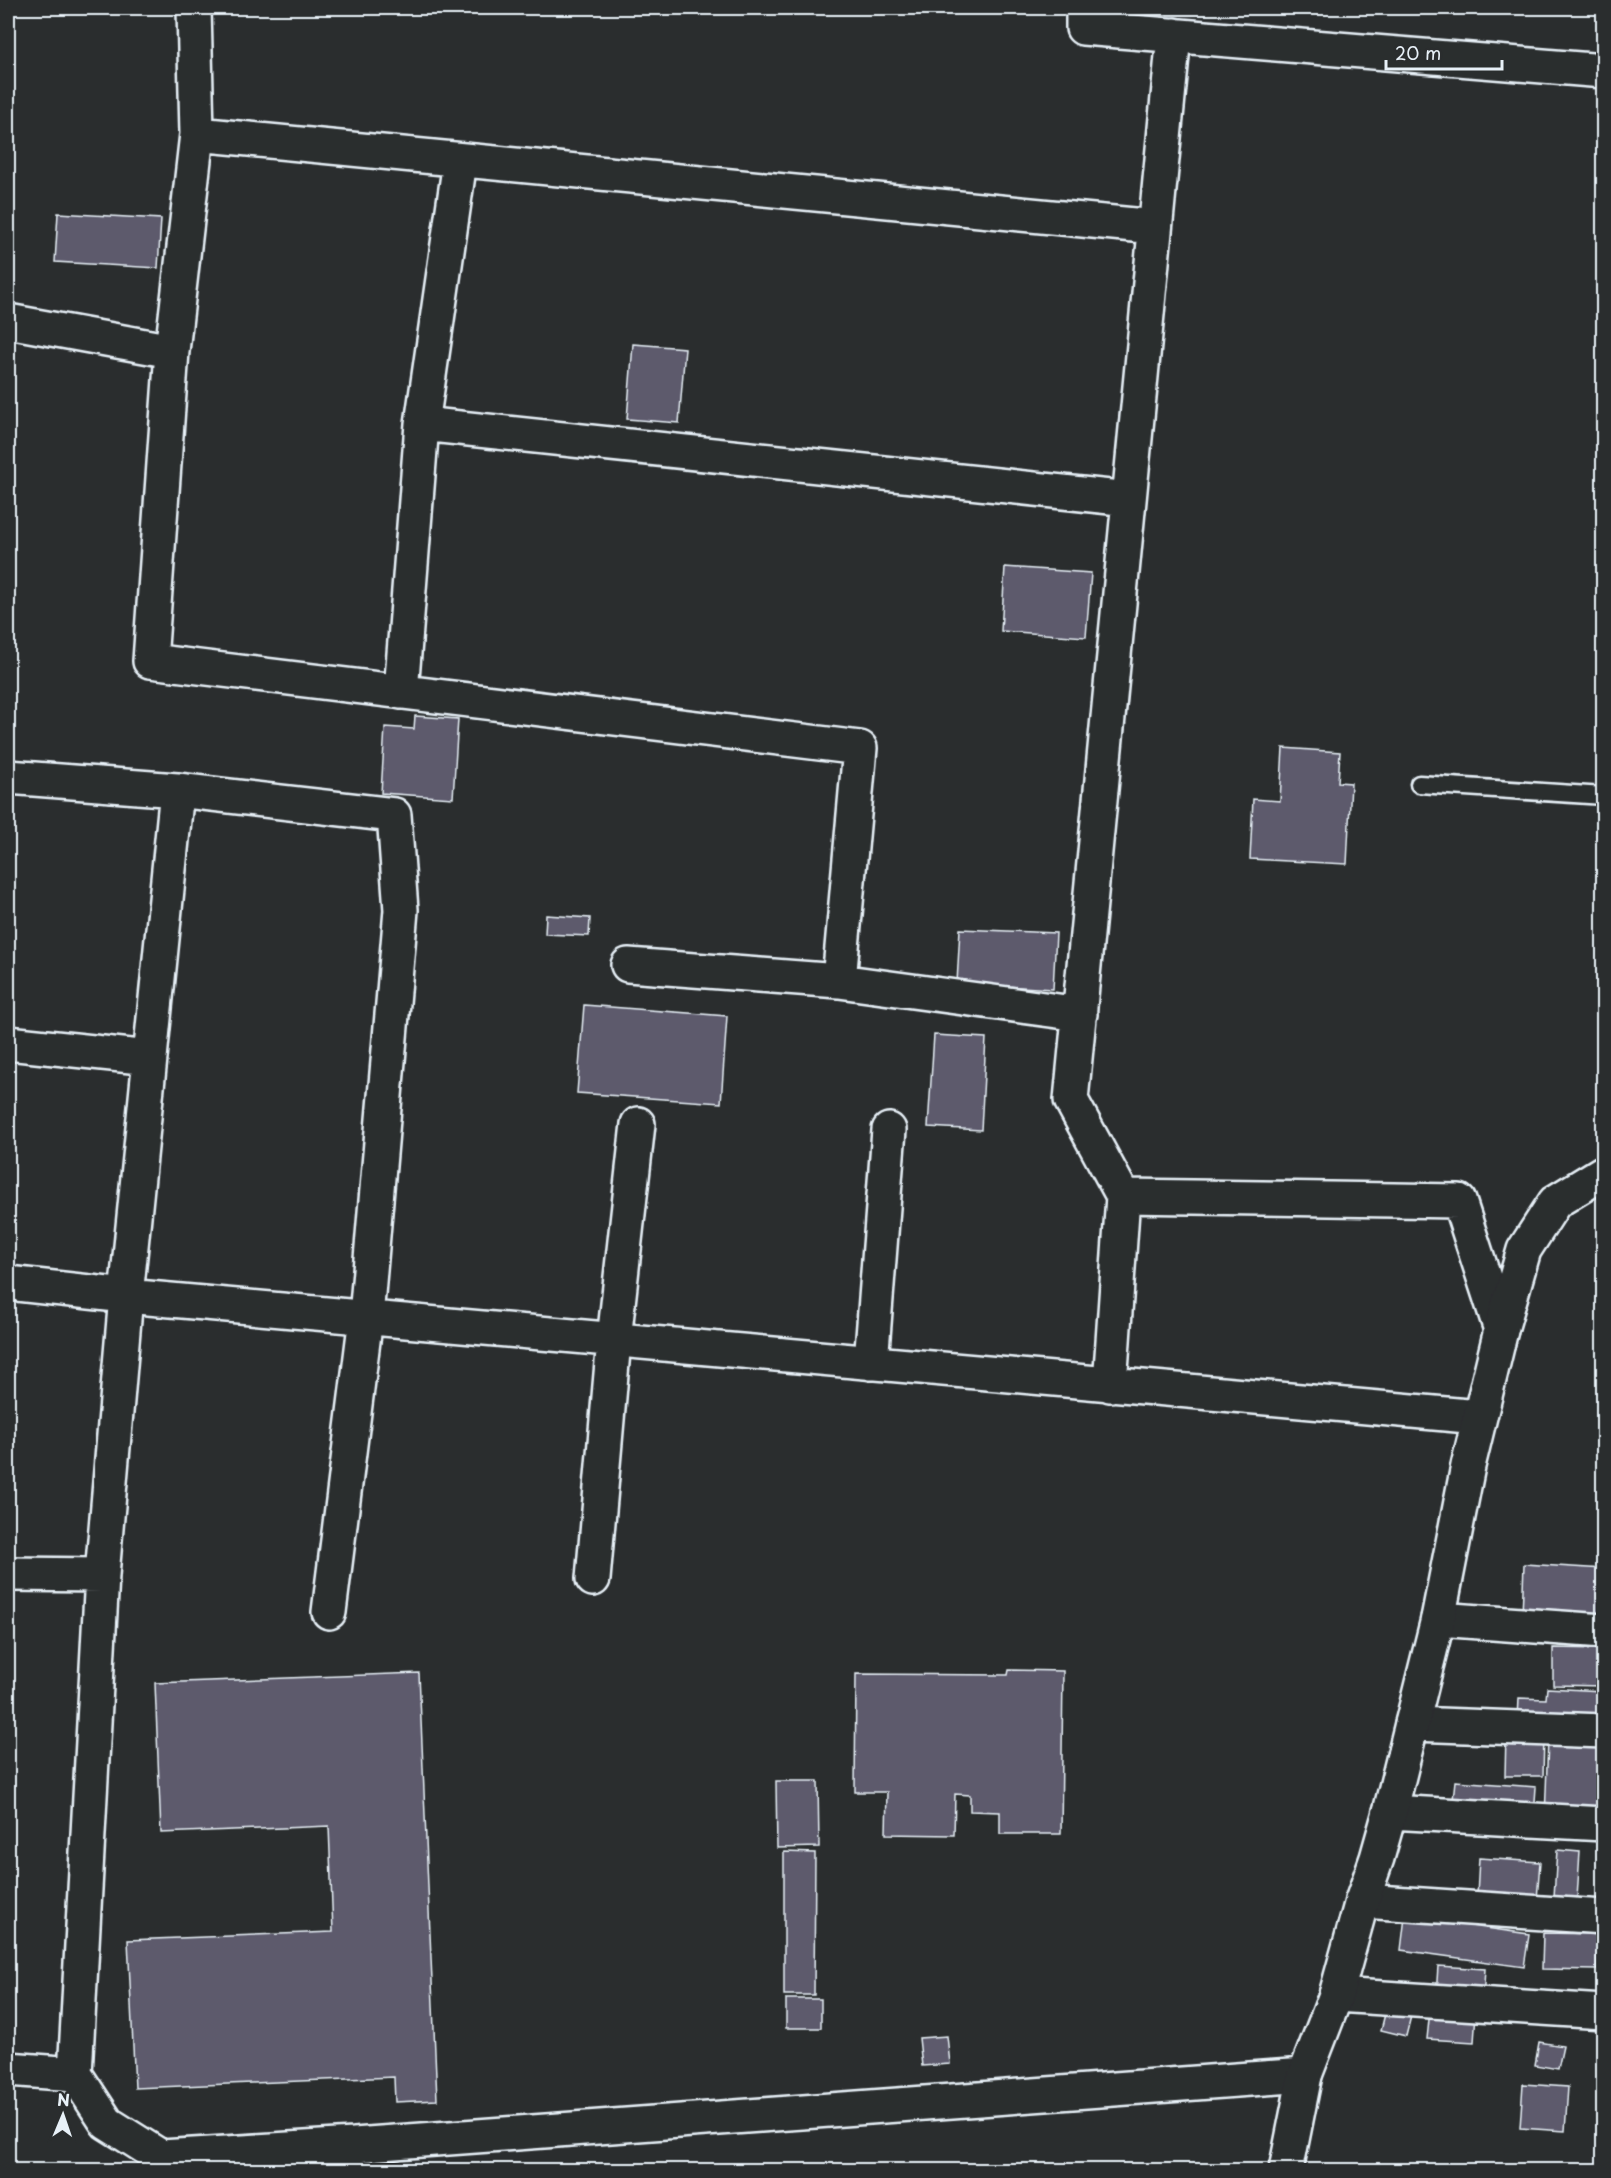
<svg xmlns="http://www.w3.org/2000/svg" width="1611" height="2178" viewBox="0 0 1611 2178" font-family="'Playpen Sans',sans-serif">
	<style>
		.building { fill: #5d5a6c; stroke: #e8f1f8; stroke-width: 1.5 }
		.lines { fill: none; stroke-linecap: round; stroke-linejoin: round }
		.service-casing { stroke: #e8f1f8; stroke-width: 21 }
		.minor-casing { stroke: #e8f1f8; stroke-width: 38 }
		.tertiary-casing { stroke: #e8f1f8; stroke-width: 38 }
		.service { stroke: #2a2d2e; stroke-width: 16 }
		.minor { stroke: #2a2d2e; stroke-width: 33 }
		.tertiary { stroke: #2a2d2e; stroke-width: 33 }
	</style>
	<rect width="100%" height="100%" fill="#2a2d2e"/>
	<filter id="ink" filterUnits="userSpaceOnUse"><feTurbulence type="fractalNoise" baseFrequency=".0167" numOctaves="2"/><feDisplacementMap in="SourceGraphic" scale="12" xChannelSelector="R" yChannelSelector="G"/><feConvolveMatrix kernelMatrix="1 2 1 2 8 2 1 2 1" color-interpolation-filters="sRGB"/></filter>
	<g filter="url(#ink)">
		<path class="building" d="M 58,213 L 161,219 L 158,268 L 55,262 Z
			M 633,344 L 685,348 L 679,423 L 627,419 Z
			M 1005,567 L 1091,573 L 1086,637 L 1001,631 Z
			M 415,716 L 458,719 L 453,798 L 381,793 L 385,727 L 414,729 Z
			M 1283,748 L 1340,752 L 1338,782 L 1351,783 L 1347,864 L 1250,859 L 1253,799 L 1280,801 Z
			M 546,915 L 590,918 L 589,936 L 545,934 Z
			M 960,929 L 1056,933 L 1053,989 L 957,983 Z
			M 584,1005 L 727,1016 L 721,1103 L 577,1093 Z
			M 934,1035 L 986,1038 L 981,1130 L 928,1127 Z
			M 1524,1564 L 1604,1569 L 1604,1621 L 1522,1616 Z
			M 1553,1648 L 1604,1649 L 1604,1686 L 1553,1685 Z
			M 1009,1670 L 1063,1671 L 1061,1834 L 1000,1834 L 1000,1812 L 970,1811 L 970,1795 L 955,1794 L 954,1835 L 886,1834 L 887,1792 L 855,1792 L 856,1674 L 1008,1675 Z
			M 419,1673 L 437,2100 L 395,2102 L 394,2077 L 135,2088 L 128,1940 L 333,1932 L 329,1826 L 161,1833 L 155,1683 Z
			M 1547,1688 L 1602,1691 L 1599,1724 L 1518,1720 L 1519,1698 L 1546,1699 Z
			M 1506,1734 L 1544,1735 L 1543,1776 L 1505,1776 Z
			M 1548,1740 L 1604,1743 L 1604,1817 L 1545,1818 Z
			M 776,1781 L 818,1781 L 819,1847 L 777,1848 Z
			M 1455,1781 L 1536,1787 L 1534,1816 L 1452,1809 Z
			M 1557,1850 L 1580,1852 L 1577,1898 L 1554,1897 Z
			M 784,1852 L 815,1853 L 814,1995 L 784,1995 Z
			M 1479,1858 L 1540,1862 L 1537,1899 L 1477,1895 Z
			M 1405,1917 L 1529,1934 L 1524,1967 L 1401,1950 Z
			M 1543,1933 L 1598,1934 L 1597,1970 L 1542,1969 Z
			M 1438,1966 L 1485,1969 L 1483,1999 L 1436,1996 Z
			M 786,1999 L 821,1999 L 821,2028 L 786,2028 Z
			M 1387,2006 L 1412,2012 L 1406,2036 L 1381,2030 Z
			M 1430,2010 L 1476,2013 L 1474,2042 L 1427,2039 Z
			M 947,2036 L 950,2064 L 922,2066 L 919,2038 Z
			M 1539,2042 L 1563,2046 L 1558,2069 L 1535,2065 Z
			M 1523,2084 L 1568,2087 L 1565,2131 L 1520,2128 Z
			M 1573,2167 L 1604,2169 L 1604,2170 L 1573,2170 Z"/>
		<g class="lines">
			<defs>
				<path id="service" d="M 1419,784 L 1604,796"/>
				<path id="minor" d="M 194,8 L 197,134 L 172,351 L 150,661 L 860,748 L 839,981 L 1080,1014
					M 1083,8 L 1083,28 L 1604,71
					M 1174,35 L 1071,1100 L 1123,1196 L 1459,1201 L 1501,1330
					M 197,134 L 1155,227
					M 8,321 L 172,351
					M 422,424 L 1129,499
					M 401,692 L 422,424 L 460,161
					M 8,777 L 177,790 L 126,1296 L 8,1283
					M 177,790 L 394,815 L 401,910 L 366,1317 L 329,1612
					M 628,965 L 839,981
					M 8,1043 L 150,1058
					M 871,1363 L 889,1130
					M 1110,1385 L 1123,1196
					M 8,1574 L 102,1575
					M 593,1579 L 614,1340 L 638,1124
					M 1438,1619 L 1604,1631
					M 1412,1724 L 1604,1731
					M 1390,1812 L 1604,1824
					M 1362,1901 L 1604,1917
					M 1336,1995 L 1604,2012
					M 8,2069 L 75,2074
					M 354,2145 L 161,2157 L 107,2123 L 75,2074 L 102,1575 L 126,1296 L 1479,1417
					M 356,2170 L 354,2145 L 1305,2075"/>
				<path id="tertiary" d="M 1286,2170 L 1305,2075 L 1336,1995 L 1362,1901 L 1377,1858 L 1390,1812 L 1438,1619 L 1468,1466 L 1501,1330 L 1524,1250 L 1555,1202 L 1604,1172"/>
			</defs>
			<use href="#service" class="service-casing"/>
			<use href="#minor" class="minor-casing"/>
			<use href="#tertiary" class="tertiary-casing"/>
			<use href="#service" class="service"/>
			<use href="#minor" class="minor"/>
			<use href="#tertiary" class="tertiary"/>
		</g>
	</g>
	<rect width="1611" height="2178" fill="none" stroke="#2a2d2e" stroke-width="30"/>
	<rect x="15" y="15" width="1581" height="2148" fill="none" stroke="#e8f1f8" stroke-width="2" filter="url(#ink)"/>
	<g transform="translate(63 2115) rotate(2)" stroke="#2a2d2e" stroke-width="4.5" paint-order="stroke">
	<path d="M0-4.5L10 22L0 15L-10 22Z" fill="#e8f1f8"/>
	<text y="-9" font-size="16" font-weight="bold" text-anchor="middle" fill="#e8f1f8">N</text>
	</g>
	<path d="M1386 60v9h116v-9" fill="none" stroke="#e8f1f8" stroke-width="3"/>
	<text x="1395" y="60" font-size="18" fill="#e8f1f8" stroke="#2a2d2e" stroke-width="4.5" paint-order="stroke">20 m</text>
</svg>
